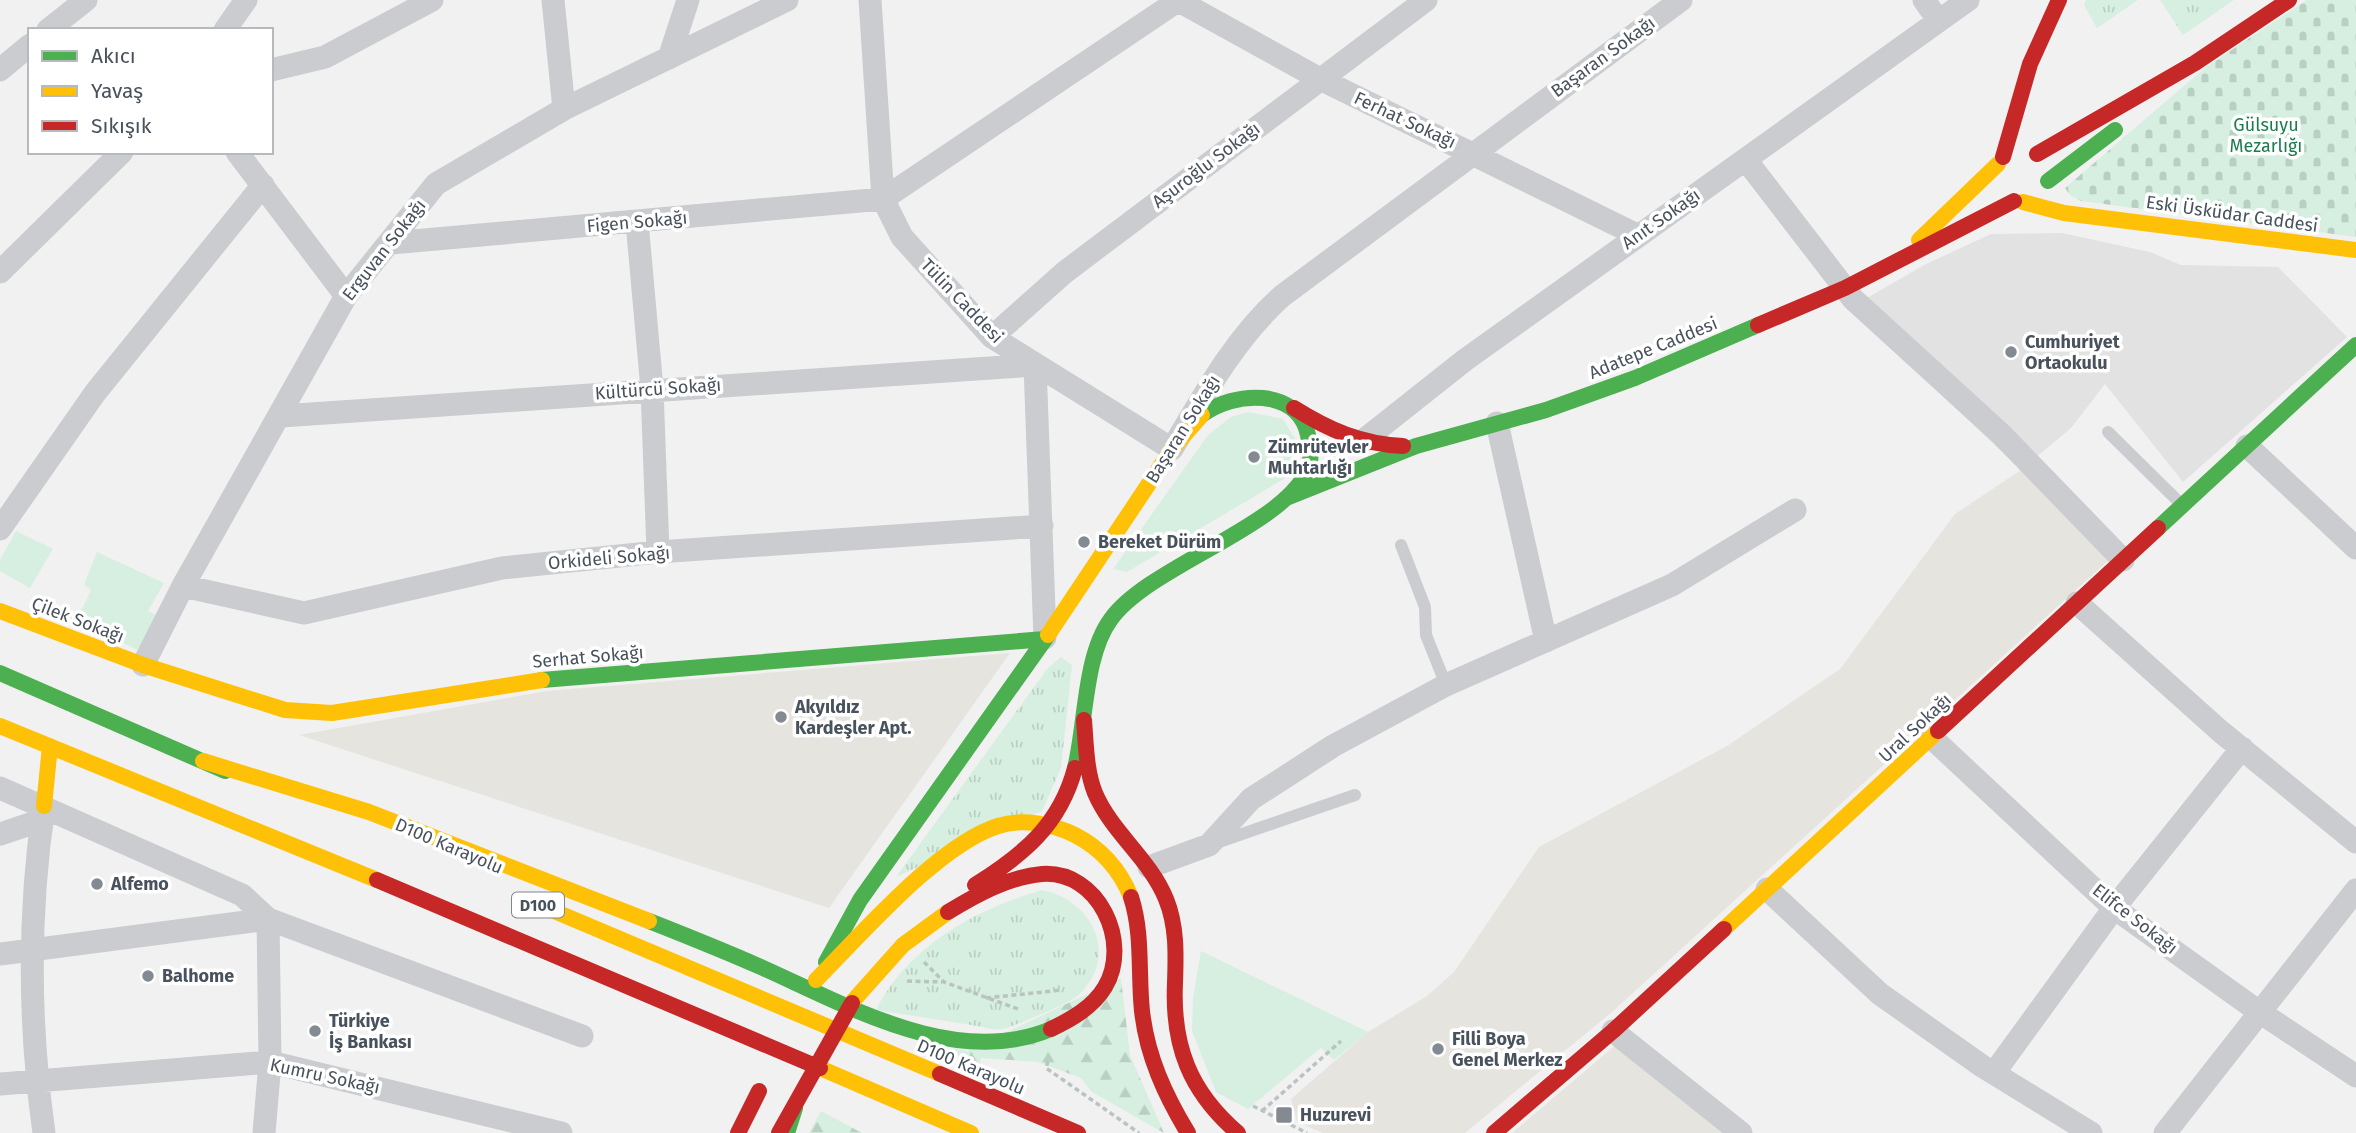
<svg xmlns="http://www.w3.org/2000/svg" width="2356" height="1133" viewBox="0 0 2356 1133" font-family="'Fira Sans',sans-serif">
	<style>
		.commercial { fill: #e6e4df }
		.education { fill: #e3e2e3 }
		.grass { fill: url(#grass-tufts) }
		.forest { fill: url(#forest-firs) }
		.cemetery { fill: url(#cemetery-stones) }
		.park { fill: #d6efe0 }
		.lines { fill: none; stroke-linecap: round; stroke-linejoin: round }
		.path { stroke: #b9c4c1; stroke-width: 3.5; stroke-dasharray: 5 3.5; stroke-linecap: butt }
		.lane { stroke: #cacccf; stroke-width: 12 }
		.street { stroke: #cacccf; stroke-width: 23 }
		.fast { stroke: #4caf50; stroke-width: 16 }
		.slow { stroke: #ffc107; stroke-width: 16 }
		.jam { stroke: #c62828; stroke-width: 16 }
		.poi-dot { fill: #838a91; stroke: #fff; stroke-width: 2.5 }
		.labels { text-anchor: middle; stroke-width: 7; stroke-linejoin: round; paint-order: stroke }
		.shield { fill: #fff; stroke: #7f868e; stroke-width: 2 }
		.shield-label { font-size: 16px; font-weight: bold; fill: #48525d }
		.street-label { font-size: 18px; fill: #48525d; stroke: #fff }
		.park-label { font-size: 18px; fill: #1a7d4e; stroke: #fff }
		.poi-label { font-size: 18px; font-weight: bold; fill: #48525d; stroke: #fff; text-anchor: start }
	</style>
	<defs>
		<pattern id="grass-tufts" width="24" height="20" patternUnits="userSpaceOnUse" patternTransform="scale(1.75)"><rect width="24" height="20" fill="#d6efe0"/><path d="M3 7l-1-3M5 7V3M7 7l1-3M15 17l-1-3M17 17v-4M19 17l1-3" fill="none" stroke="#b9cfc3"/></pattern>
		<pattern id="forest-firs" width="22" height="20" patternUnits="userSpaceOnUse" patternTransform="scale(1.75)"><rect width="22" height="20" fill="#d6efe0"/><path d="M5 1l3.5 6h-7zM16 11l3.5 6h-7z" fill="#b9cfc3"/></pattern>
		<pattern id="cemetery-stones" width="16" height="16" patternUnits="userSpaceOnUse" patternTransform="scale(1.75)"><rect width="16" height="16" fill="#d6efe0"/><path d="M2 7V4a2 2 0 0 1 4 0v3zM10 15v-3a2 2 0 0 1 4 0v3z" fill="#b9cfc3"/></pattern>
	</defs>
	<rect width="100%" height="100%" fill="#f1f1f1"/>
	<path class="commercial" d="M 2021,470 L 2112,557 L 1612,1012 L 1465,1133 L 1323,1133 L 1297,1122 L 1291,1099 L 1368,1032 L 1427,996 L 1454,972 L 1539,847 L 1727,746 L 1840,669 L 1955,514 Z
		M 1010,653 L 829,908 L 299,735 L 546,691 Z
		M 1618,1043 L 1724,1133 L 1512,1133 Z"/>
	<path class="education" d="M 2062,233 L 2150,252 L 2181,265 L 2278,267 L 2347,337 L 2183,482 L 2105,384 L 2071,428 L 2021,470 L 1850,308 L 1924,265 L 1991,234 Z"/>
	<path class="grass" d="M 2086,0 L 2138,0 L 2097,28 L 2084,5 Z
		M 2160,0 L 2234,0 L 2183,35 Z
		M 1061,657 L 1072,665 L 1061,768 L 1042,811 L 896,877 L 1047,669 Z
		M 1042,890 C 1094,900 1121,959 1076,997 C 1070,1003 1012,1027 1003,1029 C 994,1031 980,1026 971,1025 C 939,1020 908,1015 876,1010 C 908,946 976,909 1042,890 Z"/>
	<path class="forest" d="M 1121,978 L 1130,1055 L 1164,1133 L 1092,1092 L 1081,1078 L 1038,1062 L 981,1058 L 980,1064 L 932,1045 L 967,1051 Z
		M 821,1111 L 862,1133 L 809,1133 Z"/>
	<path class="cemetery" d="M 2307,0 L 2356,0 L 2356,237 L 2081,201 L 2070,195 L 2065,188 L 2206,67 Z"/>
	<path class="park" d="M 1249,412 L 1283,419 L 1297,442 L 1287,477 L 1127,572 L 1113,569 L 1208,435 L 1231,417 Z
		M 16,531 L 53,549 L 30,588 L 0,571 L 0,560 Z
		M 97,552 L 164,583 L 148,611 L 156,615 L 138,650 L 76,622 L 91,590 L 84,585 Z
		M 1201,951 L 1368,1032 L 1334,1060 L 1321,1048 L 1248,1109 L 1216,1092 L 1192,1031 L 1193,998 Z"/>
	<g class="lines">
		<path class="path" d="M 924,962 L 944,982 L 1018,1009
			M 907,981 L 942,982
			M 986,998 L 1062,990
			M 1048,1061 L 1046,1068 L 1139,1133
			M 1253,1106 L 1307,1133
			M 1262,1111 L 1341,1041"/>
		<path class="lane" d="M 2108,432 L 2182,505
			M 1401,545 L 1425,607 L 1426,635 L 1446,685
			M 1216,843 L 1355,795"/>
		<path class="street" d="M 553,0 L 564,109
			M 870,0 L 883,199 L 902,237 L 992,337 L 1172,449 C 1204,395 1235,338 1282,296 L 1681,0
			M 1177,0 L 1320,79 L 1637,235
			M 1924,0 L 1938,20
			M 48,30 L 86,0
			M 225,30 L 246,0
			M 669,58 L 688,0
			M 0,70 L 30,45
			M 271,70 L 325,57 L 432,0
			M 237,152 L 346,296
			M 1746,160 L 1853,299 L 2001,434 L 2123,560
			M 637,222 L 652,389 L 658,552
			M 391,243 L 883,199 L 1179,0
			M 0,272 L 122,152
			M 992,337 L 1065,272 L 1426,0
			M 1035,365 L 1045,638
			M 281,416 L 1035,365
			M 1497,423 L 1546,641
			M 1359,444 L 1465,360 L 1968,0
			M 2247,446 L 2356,548
			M 0,529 L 95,393 L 263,185
			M 183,586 L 304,613 L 502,568 L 658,552 L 1042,526
			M 2077,603 L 2220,731 L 2356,842
			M 143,665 L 183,586 L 346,296 L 436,184 L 564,109 L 787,0
			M 1932,738 L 2114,908 L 2258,1011 L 2356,1076
			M 0,788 L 242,895 L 268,919 L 270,1062 L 264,1133
			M 44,806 C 28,914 29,1026 44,1133
			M 0,834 L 42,820
			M 1149,867 L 1209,845 L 1251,799 L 1333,746 L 1446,685 L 1672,585 L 1795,510
			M 1767,889 L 1880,994 L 1982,1066 L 2091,1133
			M 0,954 L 268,919 L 582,1036
			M 1613,1031 L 1741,1133
			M 1994,1073 L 2114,908 L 2242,748
			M 0,1084 L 270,1062 L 561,1133
			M 2165,1133 L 2356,890"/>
		<path class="fast" d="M 2048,181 L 2115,130
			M 1286,498 L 1416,446 L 1546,410 L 1635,378 L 1758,325
			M 2158,528 L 2356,345
			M 0,673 L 225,771
			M 542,680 L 1045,639
			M 1075,768 C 1086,724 1084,655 1111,619 C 1150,565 1287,526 1309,467 C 1312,457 1310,446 1308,435 C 1298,387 1233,391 1202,415
			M 649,921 C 687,936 725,951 763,968 C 848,1006 956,1069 1051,1029
			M 826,962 L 860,900 L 1048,635
			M 787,1133 L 795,1108"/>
		<path class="slow" d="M 2023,202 L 2064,213 L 2356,250
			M 1919,240 L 1998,164
			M 0,611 L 143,665 L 285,710 L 332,713 L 542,680
			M 1048,635 L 1172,449 L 1202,415
			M 0,726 L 377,880
			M 203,761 L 369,812 L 649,921
			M 44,806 L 50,746
			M 535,903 L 940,1074
			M 1724,929 L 1938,731
			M 816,980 C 861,935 938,845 998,826 C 1022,818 1053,824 1075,835 C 1102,849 1120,870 1131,897
			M 853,1001 L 903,945 L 948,912
			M 820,1068 L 971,1133"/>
		<path class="jam" d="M 2037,154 L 2195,63 L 2289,0
			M 2003,157 L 2030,64 L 2059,0
			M 1758,325 L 1845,288 L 2014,201
			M 1294,408 C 1329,430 1361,444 1403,446
			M 1084,720 C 1086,744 1086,771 1095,793 C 1112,833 1150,859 1166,899 C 1177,926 1176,954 1175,983 C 1172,1046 1190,1092 1238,1133
			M 1938,731 L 2158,528
			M 377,880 L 820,1068
			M 975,885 C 1023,855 1060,825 1075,768
			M 1131,897 C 1143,934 1138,973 1142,1011 C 1147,1056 1165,1095 1188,1133
			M 948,912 C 976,895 1008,877 1042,874 C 1098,870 1132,942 1105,987 C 1093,1007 1072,1019 1051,1029
			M 940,1074 L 1078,1133
			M 738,1133 L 759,1091
			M 779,1133 L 852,1003
			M 1494,1133 L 1613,1031 L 1724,929"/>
	</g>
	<g class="poi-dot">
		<circle cx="2011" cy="352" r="7"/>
		<circle cx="1254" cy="457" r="7"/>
		<circle cx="1084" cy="542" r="7"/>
		<circle cx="781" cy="717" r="7"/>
		<circle cx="97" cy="884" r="7"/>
		<circle cx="148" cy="976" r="7"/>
		<circle cx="315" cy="1031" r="7"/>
		<circle cx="1438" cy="1049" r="7"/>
		<rect x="1275" y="1106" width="18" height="18" rx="3.5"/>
	</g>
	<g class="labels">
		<rect class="shield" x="512" y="892.5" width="52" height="25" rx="5"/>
		<g class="shield-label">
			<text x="538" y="911">D100</text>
		</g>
		<g class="street-label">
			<text transform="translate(1603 57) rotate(-36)" y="6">Başaran Sokağı</text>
			<text transform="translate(1405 120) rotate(25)" y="6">Ferhat Sokağı</text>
			<text transform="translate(1206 165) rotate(-37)" y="6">Aşuroğlu Sokağı</text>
			<text transform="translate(2232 214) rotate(8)" y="6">Eski Üsküdar Caddesi</text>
			<text transform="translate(1661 219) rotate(-35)" y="6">Anıt Sokağı</text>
			<text transform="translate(637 222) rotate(-5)" y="6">Figen Sokağı</text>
			<text transform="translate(384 250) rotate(-52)" y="6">Erguvan Sokağı</text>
			<text transform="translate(962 301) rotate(46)" y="6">Tülin Caddesi</text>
			<text transform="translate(1653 348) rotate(-22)" y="6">Adatepe Caddesi</text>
			<text transform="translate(658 389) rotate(-4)" y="6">Kültürcü Sokağı</text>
			<text transform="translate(1183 429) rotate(-58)" y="6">Başaran Sokağı</text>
			<text transform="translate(609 558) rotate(-5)" y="6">Orkideli Sokağı</text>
			<text transform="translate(78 620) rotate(21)" y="6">Çilek Sokağı</text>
			<text transform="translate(588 657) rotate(-5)" y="6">Serhat Sokağı</text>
			<text transform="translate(1915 728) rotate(-43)" y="6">Ural Sokağı</text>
			<text transform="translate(449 846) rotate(23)" y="6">D100 Karayolu</text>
			<text transform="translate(2135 919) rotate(38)" y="6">Elifce Sokağı</text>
			<text transform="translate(971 1067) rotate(23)" y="6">D100 Karayolu</text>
			<text transform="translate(325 1076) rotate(12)" y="6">Kumru Sokağı</text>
		</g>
		<g class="park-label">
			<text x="2266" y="131">Gülsuyu<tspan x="2266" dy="21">Mezarlığı</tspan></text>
		</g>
		<g class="poi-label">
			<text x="2025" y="348">Cumhuriyet<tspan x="2025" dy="21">Ortaokulu</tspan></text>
			<text x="1268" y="453">Zümrütevler<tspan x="1268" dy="21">Muhtarlığı</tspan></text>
			<text x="1098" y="548">Bereket Dürüm</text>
			<text x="795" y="713">Akyıldız<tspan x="795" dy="21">Kardeşler Apt.</tspan></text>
			<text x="111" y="890">Alfemo</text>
			<text x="162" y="982">Balhome</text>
			<text x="329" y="1027">Türkiye<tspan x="329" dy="21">İş Bankası</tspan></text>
			<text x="1452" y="1045">Filli Boya<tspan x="1452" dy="21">Genel Merkez</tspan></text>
			<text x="1300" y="1121">Huzurevi</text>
		</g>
	</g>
	<rect x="28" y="28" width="245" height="126" fill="#ffffff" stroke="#b6babe" stroke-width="2"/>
	<rect x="42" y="51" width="35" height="10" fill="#4caf50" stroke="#b6babe" stroke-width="2"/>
	<text x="91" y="63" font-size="21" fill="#48525d">Akıcı</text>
	<rect x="42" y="86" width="35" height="10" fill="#ffc107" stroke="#b6babe" stroke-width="2"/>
	<text x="91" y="98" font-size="21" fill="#48525d">Yavaş</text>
	<rect x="42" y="121" width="35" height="10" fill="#c62828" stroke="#b6babe" stroke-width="2"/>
	<text x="91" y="133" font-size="21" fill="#48525d">Sıkışık</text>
</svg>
